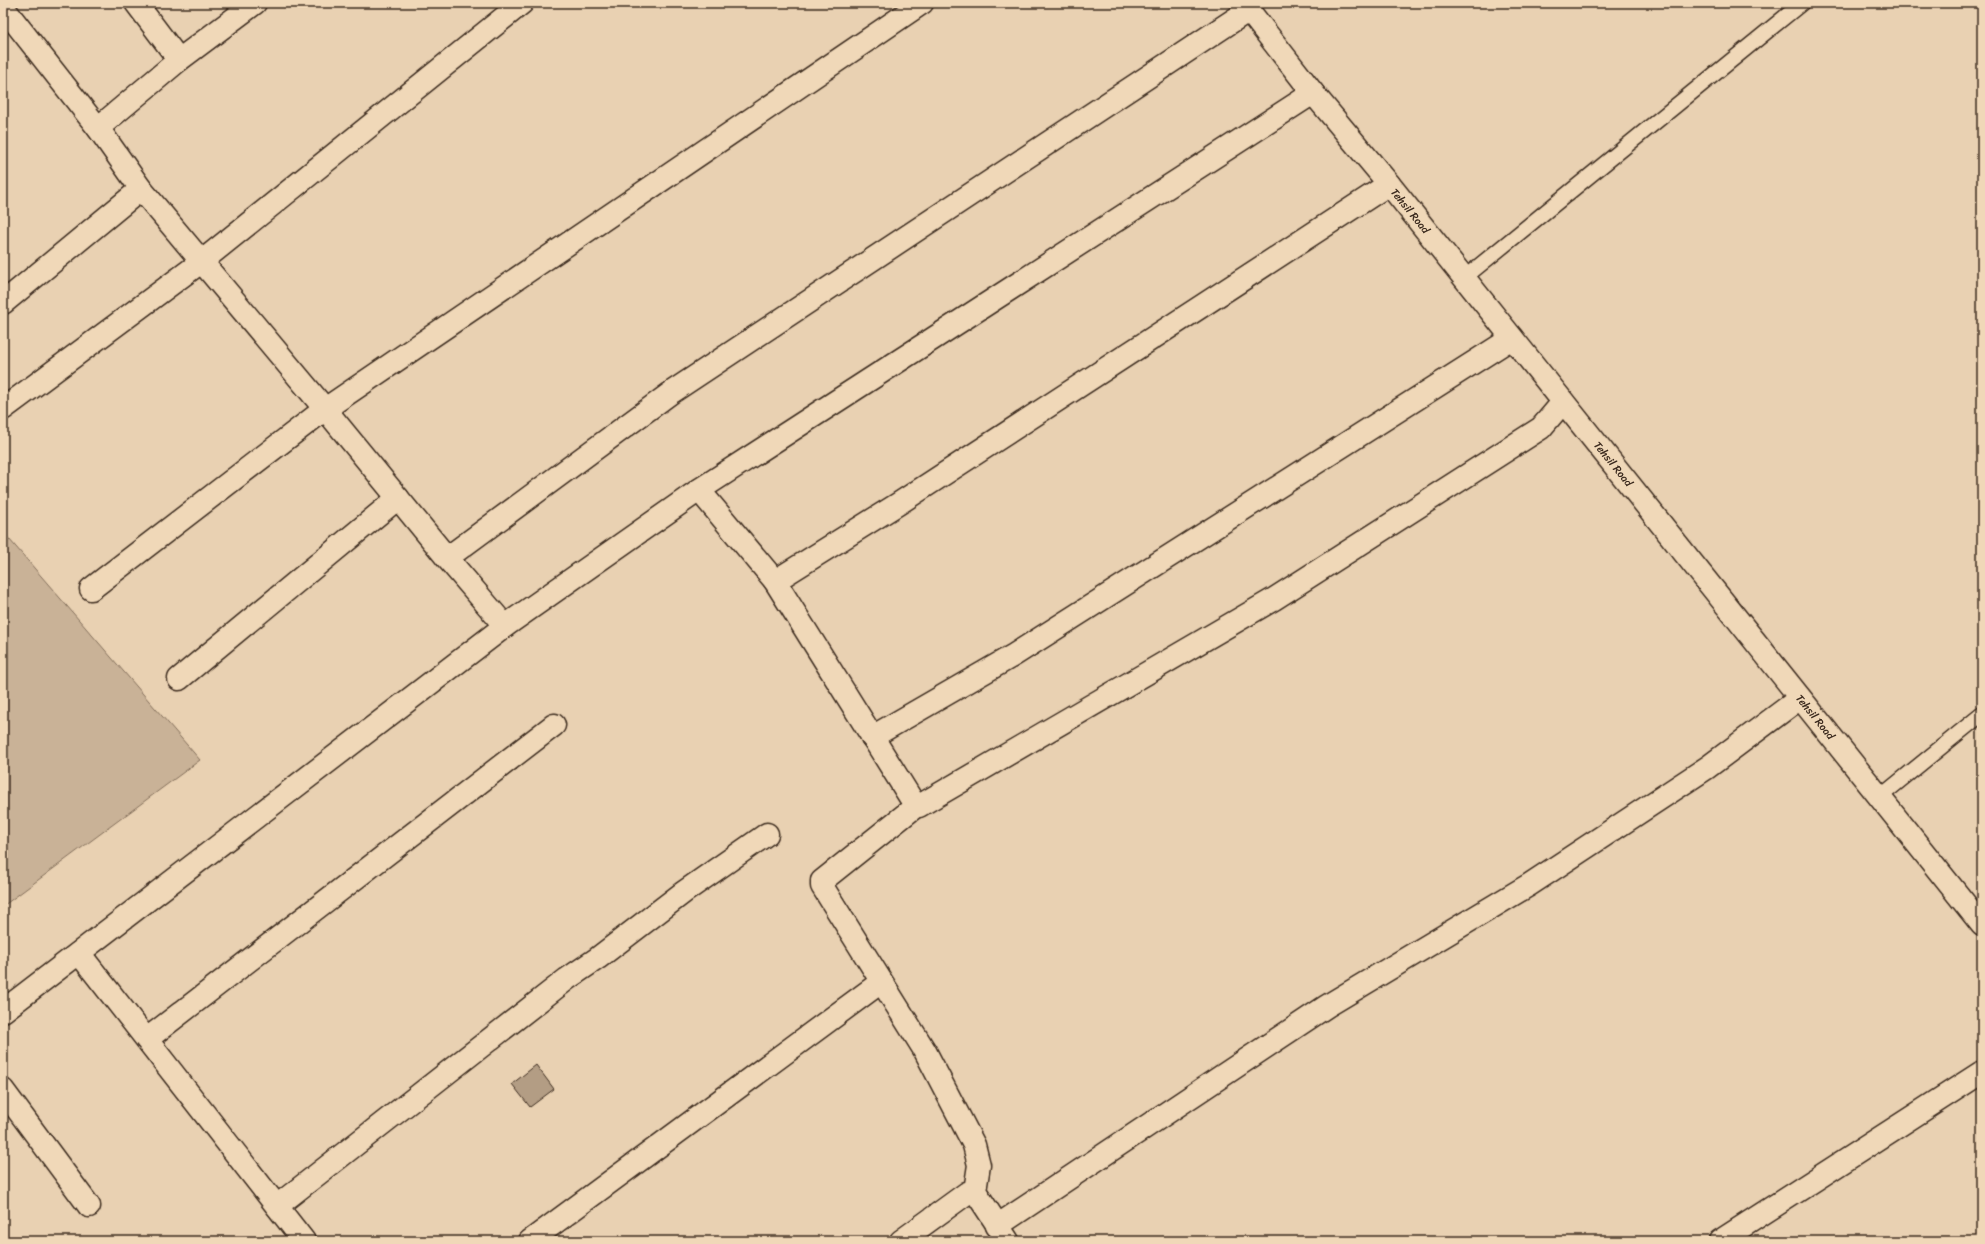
<svg xmlns="http://www.w3.org/2000/svg" width="1985" height="1244" font-family="Sriracha,sans-serif">
	<rect width="100%" height="100%" fill="#e9d1b2"/>
	<filter id="ink" filterUnits="userSpaceOnUse"><feTurbulence type="fractalNoise" baseFrequency=".025" numOctaves="2"/><feDisplacementMap in="SourceGraphic" scale="8" xChannelSelector="R" yChannelSelector="G"/><feConvolveMatrix kernelMatrix="1 2 1 2 8 2 1 2 1" color-interpolation-filters="sRGB"/></filter>
	<g filter="url(#ink)">
		<!-- green -->
		<path fill="#c9b297" stroke="#826e5a" d="M3,532L200,760L3,906Z"/>
		<!-- building -->
		<path fill="#b39d84" stroke="#3b2a1e" d="M536,1065L554,1089L530,1107L512,1084Z"/>
		<g fill="none" stroke-linecap="round" stroke-linejoin="round">
			<defs>
				<g id="service">
					<path d="M1464,278L1802,3"/>
					<path d="M1880,797L1982,714"/>
				</g>
				<g id="minor">
					<path d="M136,3L179,60"/>
					<path d="M1243,3L1313,93L1389,184L1982,925"/>
					<path d="M3,7L98,128L141,189L325,409L447,558L505,626"/>
					<path d="M98,128L179,60L255,3"/>
					<path d="M3,303L141,189"/>
					<path d="M3,409L201,262L522,3"/>
					<path d="M699,490L775,581L915,805L919,806L1274,599L1541,428L1563,402"/>
					<path d="M447,558L672,392L1249,10"/>
					<path d="M775,581L898,504L1389,184"/>
					<path d="M91,589L325,409L922,3"/>
					<path d="M179,679L398,498"/>
					<path d="M872,737L1014,655L1512,338"/>
					<path d="M916,806L822,881V886L925,1051L974,1145L979,1165L975,1191L1008,1241"/>
					<path d="M79,953L304,1241"/>
					<path d="M3,1011L505,626L699,490L1313,93"/>
					<path d="M147,1039L554,725"/>
					<path d="M3,1090L89,1206"/>
					<path d="M277,1206L567,979L598,958L684,892L767,834"/>
					<path d="M997,1226L1327,1006L1529,885L1708,767L1800,698"/>
					<path d="M530,1241L881,982"/>
					<path d="M901,1241L967,1193L975,1191"/>
					<path d="M1720,1241L1982,1072"/>
				</g>
			</defs>
			<!-- service casing -->
			<use href="#service" stroke="#3b2a1e" stroke-width="17"/>
			<!-- minor casing -->
			<use href="#minor" stroke="#3b2a1e" stroke-width="25"/>
			<!-- service -->
			<use href="#service" stroke="#f0d8b8" stroke-width="14"/>
			<!-- minor -->
			<use href="#minor" stroke="#f0d8b8" stroke-width="22"/>
		</g>
	</g>
	<g text-anchor="middle" dominant-baseline="central" stroke-width="3" stroke-linejoin="round" paint-order="stroke">
		<!-- street labels -->
		<g font-size="11" fill="#3b2a1e" stroke="#f0d8b8">
			<text transform="translate(1410 211) rotate(51)">Tehsil Road</text>
			<text transform="translate(1613 464) rotate(51)">Tehsil Road</text>
			<text transform="translate(1815 717) rotate(51)">Tehsil Road</text>
		</g>
	</g>
	<!-- margin -->
	<rect width="1985" height="1244" fill="none" stroke="#f0d8b8" stroke-width="16"/>
	<rect x="8" y="8" width="1969" height="1228" fill="none" stroke="#3b2a1e" stroke-width="1.5" filter="url(#ink)"/>
</svg>
